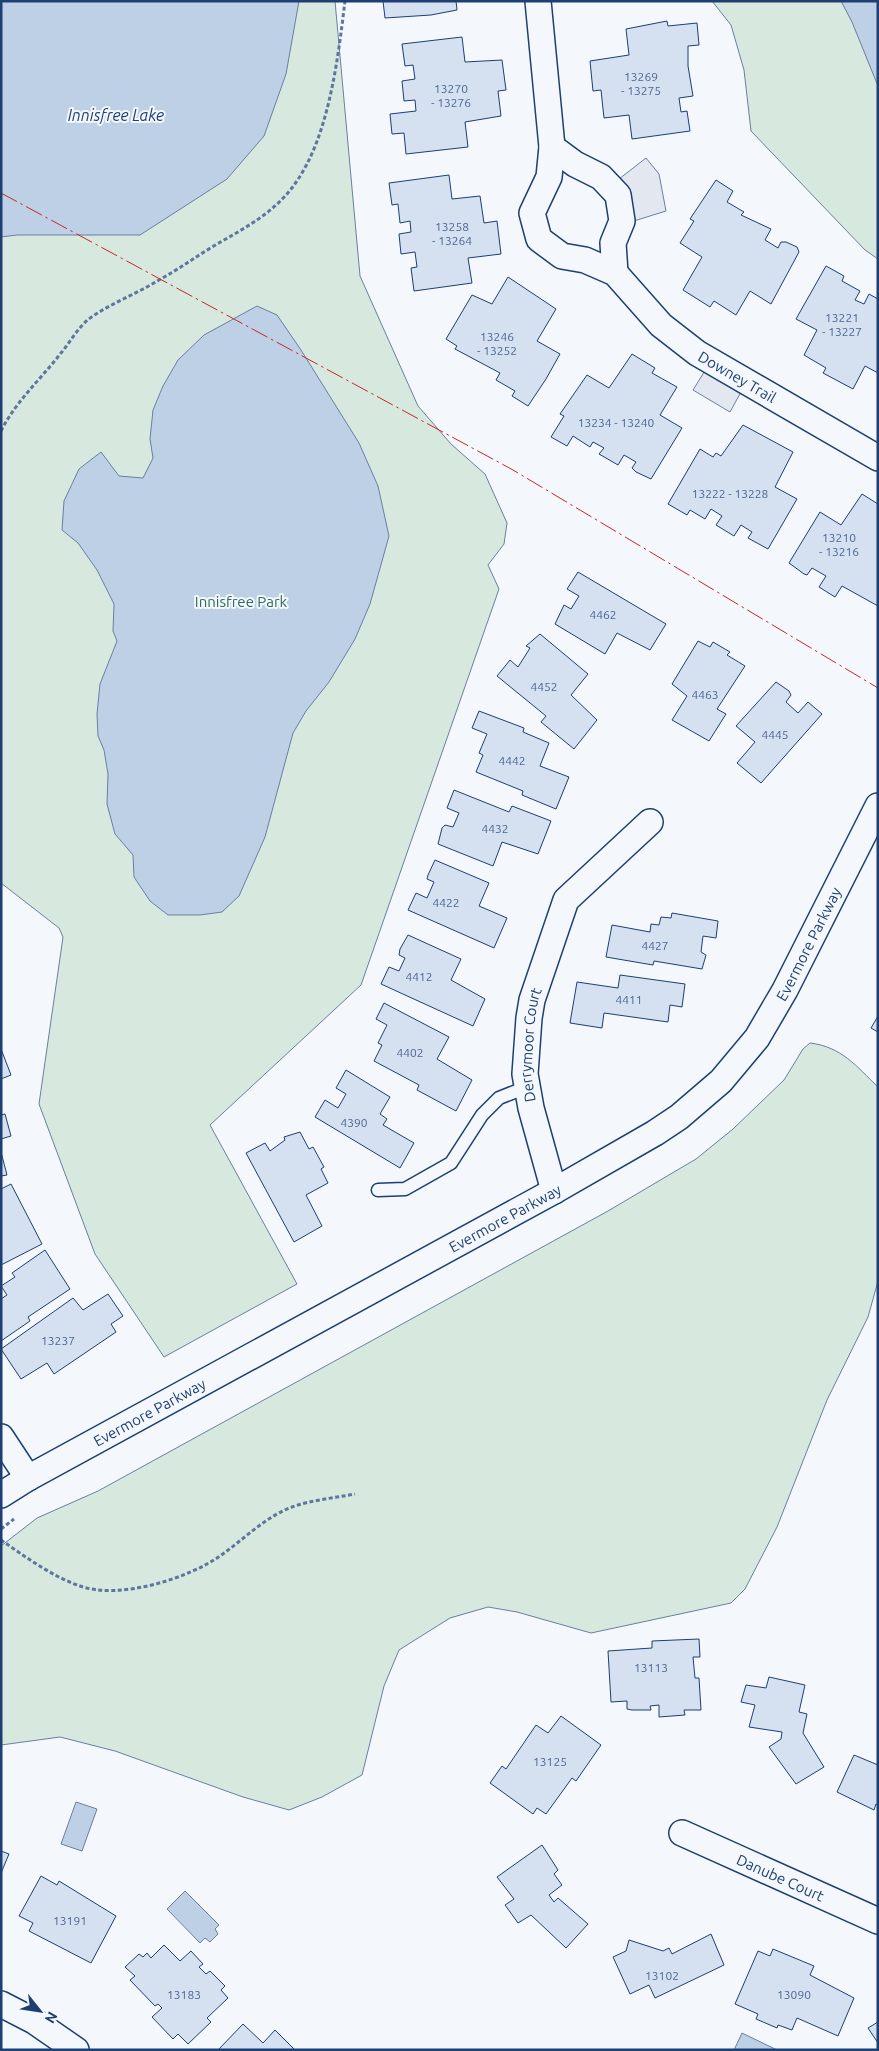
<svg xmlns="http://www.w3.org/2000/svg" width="879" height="2051" font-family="Ubuntu,sans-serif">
	<rect width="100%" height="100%" fill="#f4f7fb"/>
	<!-- green -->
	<g fill="#d7e8df" stroke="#687fa3">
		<path d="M1,1H335L360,276L418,406L451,444L485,474L507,523L504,544L488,565L499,589L361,985L210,1125L297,1284L164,1357L95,1254L39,1104L63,937L59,928L1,883Z"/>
		<path d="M712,1H878V259L865,250L751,131L744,70L731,25Z"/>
		<path d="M810,1043C842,1047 856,1066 878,1087V1281L868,1317L827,1400L777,1527L745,1589L731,1603L591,1633L517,1612L488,1607L450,1618L399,1650L384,1686L362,1775L322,1797L289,1810L243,1797L115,1751L60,1737L1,1745V1546L37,1518L98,1491L608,1211L696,1159L733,1129L784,1080L803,1049Z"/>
	</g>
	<!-- parking -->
	<g fill="#e3e8f0" stroke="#687fa3">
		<path d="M646,158L659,174L666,211L621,225L610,186Z"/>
		<path d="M711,361L747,381L730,412L693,390Z"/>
	</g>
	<!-- water -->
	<g fill="#bed0e5" stroke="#687fa3">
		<path d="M1,1H299L286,74L264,136L227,179L140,235H17L1,237Z"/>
		<path d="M841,1H878V86L852,22Z"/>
		<path d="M257,306L277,315L301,350L359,443L378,486L389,536L370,604L355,639L329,682L306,711L293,733L265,837L239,896L222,912L200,915H168L150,901L134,877L133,855L115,834L107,804L108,774L104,750L98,736L97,714L100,684L117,641L113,631L114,604L97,570L78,543L62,530L64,501L79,469L101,452L119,476L143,478L153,458L150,439L153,410L163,386L178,360L204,335Z"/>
		<path d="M76,1802L97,1809L82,1851L61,1844Z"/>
		<path d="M185,1891L219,1925L215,1929L218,1934L210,1942L205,1938L200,1943L167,1909Z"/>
		<path d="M742,2033L777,2050H734Z"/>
	</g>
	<!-- building -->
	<g fill="#d5e0f0" stroke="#1d3f73">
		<path d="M383,1H456L457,10L431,15L385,18Z"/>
		<path d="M667,21L668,26L697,23L699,45L688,46V66L693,96L679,98L681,112L687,111L690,131L632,139L629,115L604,118L601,90L593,91L590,61L629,55L626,29Z"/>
		<path d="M462,37L465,62L502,60L506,90L498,91L501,116L465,122L468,147L406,154L404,133L392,134L390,114L416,111L415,100L404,101L402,81L415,79L413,65L405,66L402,44Z"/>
		<path d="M449,175L452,199L480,196L484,223L497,221L501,254L468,258L472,283L414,291L411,268L417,267L415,252L401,254L399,234L411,232L410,221L400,223L398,204L392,205L389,183Z"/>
		<path d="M716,180L733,191L727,202L744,212L741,215L771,229L765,240L778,248L781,242H786L797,247L799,252L771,304L750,291L736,315L714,301L710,307L683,290L702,257L680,243L694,221L690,219Z"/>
		<path d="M826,266L844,276L842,281L860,291L855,300L864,304L869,294L878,299V373L865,366L853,389L823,373L826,368L804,355L817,330L796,319Z"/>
		<path d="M508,277L556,309L537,341L560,354L546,379L528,406L512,396L515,391L496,380L500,373L455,349L457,346L446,339L472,295L492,304Z"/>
		<path d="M632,354L655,368L652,373L677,387L660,415L682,428L651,479L636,472L632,468L636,462L624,455L618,465L599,454L604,448L593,442L590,447L573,436L567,446L551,437L564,416L560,414L587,375L609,388Z"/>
		<path d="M743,425L793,452L775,487L797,499L768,549L748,538L752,532L741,525L734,536L716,525L722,516L711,509L705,519L690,510L687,515L668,504L700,449L713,457L716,453L721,456Z"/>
		<path d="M862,494L878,504V606L842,586L835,597L819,587L826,576L812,568L807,575L804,574L789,563L820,512L841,525Z"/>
		<path d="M578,572L666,624L650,650L617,633L605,654L555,624L564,605L571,609L579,596L567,589Z"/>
		<path d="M540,634L588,674L571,695L597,720L574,749L541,722L546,716L497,676L510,660L518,667L530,648L526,646Z"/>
		<path d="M698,641L710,647L713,642L730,652L727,655L745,666L717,709L726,714L709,741L672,720L687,696L672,684Z"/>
		<path d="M776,682L789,691L791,695L786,702L798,713L808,702L822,714L761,783L737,763L755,742L736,726Z"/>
		<path d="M479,711L524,728L523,732L549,743L540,766L569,777L556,809L522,795L523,791L476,772L483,755L479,753L487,734L472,728Z"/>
		<path d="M454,790L509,812L512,806L551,821L538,854L502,842L493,866L438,844L442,828L445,825L453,827L459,813L447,808Z"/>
		<path d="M435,860L489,883L479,906L507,918L494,948L408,910L416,893L427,898L434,882L427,879L428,875Z"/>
		<path d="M672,913L718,921L716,938L703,936L701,952L706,955L702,969L654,961L653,965L606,957L612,925L650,932L651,924L659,925L661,917L671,918Z"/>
		<path d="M408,935L461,959L451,980L485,999L473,1026L381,984L389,967L399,971L405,958L399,955L400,949Z"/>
		<path d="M620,975L685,984L682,1007L670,1005L668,1022L604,1013L602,1028L570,1023L577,982L618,988Z"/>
		<path d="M384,1003L449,1037L437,1059L472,1080L456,1111L417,1090L419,1085L374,1061L382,1045L378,1043L387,1025L376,1019Z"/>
		<path d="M878,1016V1032L871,1028Z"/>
		<path d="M1,1049L11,1075L1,1079Z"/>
		<path d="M346,1070L390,1097L380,1114L387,1119L383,1125L414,1143L400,1168L315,1117L325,1100L338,1108L346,1094L336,1088Z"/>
		<path d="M5,1114L11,1136L1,1139V1115Z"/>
		<path d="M300,1132L309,1149L313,1147L324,1167L321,1169L328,1183L306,1195L322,1226L294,1242L246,1153L265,1143L270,1151L285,1140L284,1137Z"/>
		<path d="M1,1152L7,1175L1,1176Z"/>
		<path d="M11,1184L42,1244L1,1265V1189Z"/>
		<path d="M45,1250L70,1289L28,1317L30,1321L1,1341V1299L7,1295L1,1286L15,1277L12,1273Z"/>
		<path d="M108,1294L123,1316L111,1324L116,1332L54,1374L47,1363L21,1379L1,1349L73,1298L83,1310Z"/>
		<path d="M699,1639L700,1657H693L695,1678H699L701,1710H684L685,1715L659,1717V1705L650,1706L651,1710H632L627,1709V1701L611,1702L608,1651L652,1648V1641Z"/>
		<path d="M769,1677L805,1685L799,1712L807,1714L803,1733L824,1767L796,1784L769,1747L781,1739L782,1732L749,1727L755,1705L741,1702L746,1685L766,1688Z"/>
		<path d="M561,1716L601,1745L576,1781L572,1778L546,1814L537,1808L533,1814L490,1783L502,1766L506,1769L536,1725L548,1733Z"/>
		<path d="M854,1755L878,1765V1805L876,1804L874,1810L837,1792Z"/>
		<path d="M542,1845L558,1870L554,1874L562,1885L549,1895L554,1902L558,1898L588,1924L566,1948L531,1915L518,1923L505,1905L514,1899L497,1877Z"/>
		<path d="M1,1851L9,1854L1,1873Z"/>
		<path d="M41,1876L57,1885L59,1881L116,1916L91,1963L29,1931L33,1923L19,1916Z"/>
		<path d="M711,1934L724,1965L655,1998L649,1985L630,1994L613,1957L626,1951L629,1940L663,1951L669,1948L672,1954Z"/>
		<path d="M164,1945L180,1961L191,1951L203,1964L199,1967L206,1974L210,1971L225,1986L221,1990L228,1998L207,2018L211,2022L188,2044L178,2034L173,2039L152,2017L162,2008L158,2004L155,2006L130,1980L135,1976L125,1967L139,1954L143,1957L147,1953L151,1958Z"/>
		<path d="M773,1949L814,1966L810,1975L854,1998L838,2036L797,2018L792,2030L778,2025L777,2028L756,2019L758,2014L735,2004L758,1951L770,1956Z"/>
		<path d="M878,2022V2043L868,2028Z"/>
		<path d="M243,2024L263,2043L275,2030L295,2050H218Z"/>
	</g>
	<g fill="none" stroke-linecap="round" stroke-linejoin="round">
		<defs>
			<path id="service" d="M378,1190L405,1189L451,1163L482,1115L499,1098L527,1087"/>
			<g id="minor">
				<path id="s1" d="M538,1L552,147L549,177L532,213L539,239L562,256L585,260L615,273L661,325L697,353L878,458"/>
				<path d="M552,147L575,164L601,177L618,195L622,221L613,243L615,273"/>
				<path id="s2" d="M554,1191L531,1108L525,1074L529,1018L532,1000L566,900L650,822"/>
				<path d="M1,1437L28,1478"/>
				<path id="s3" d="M1,1495L28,1478L554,1191L655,1133L679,1117L721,1081L757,1038L785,990L878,806"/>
				<path id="s4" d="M682,1833L878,1921"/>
				<path d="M1,2004L34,2021L76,2050"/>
			</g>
		</defs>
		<!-- service casing -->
		<use href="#service" stroke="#1d3f73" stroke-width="15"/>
		<!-- minor casing -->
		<use href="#minor" stroke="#1d3f73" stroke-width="28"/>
		<!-- path -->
		<g stroke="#5e769c" stroke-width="3" stroke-dasharray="4 2.5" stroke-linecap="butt">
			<path d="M1,431C16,401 41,379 61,353C71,341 79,325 93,316C114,302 138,293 159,280C179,269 197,256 217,244C245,228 275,212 294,185C329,138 338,58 345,1"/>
			<path d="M1,1529L14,1519"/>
			<path d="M1,1540C24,1556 53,1577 80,1586C119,1600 187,1579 220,1556C243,1540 265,1517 292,1507C311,1500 334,1498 355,1494"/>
		</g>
		<!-- service -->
		<use href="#service" stroke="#f4f7fb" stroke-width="12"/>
		<!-- minor -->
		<use href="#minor" stroke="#f4f7fb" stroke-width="25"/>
		<!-- power -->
		<path stroke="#c62828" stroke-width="1" stroke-dasharray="18 4 2.5 4" stroke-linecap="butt" d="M1,193L513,470L878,688"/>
	</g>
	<g text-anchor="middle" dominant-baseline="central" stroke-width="4" stroke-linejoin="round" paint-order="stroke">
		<!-- number labels -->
		<g font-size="12" fill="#4b6792">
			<text x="641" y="76">13269<tspan x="641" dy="14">- 13275</tspan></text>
			<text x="451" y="88">13270<tspan x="451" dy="14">- 13276</tspan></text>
			<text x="452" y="226">13258<tspan x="452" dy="14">- 13264</tspan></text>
			<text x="842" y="317">13221<tspan x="842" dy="14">- 13227</tspan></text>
			<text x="497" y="336">13246<tspan x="497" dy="14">- 13252</tspan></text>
			<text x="616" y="422">13234 - 13240</text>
			<text x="730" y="493">13222 - 13228</text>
			<text x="839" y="537">13210<tspan x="839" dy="14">- 13216</tspan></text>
			<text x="603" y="614">4462</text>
			<text x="544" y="686">4452</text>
			<text x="705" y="694">4463</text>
			<text x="775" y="734">4445</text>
			<text x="512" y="760">4442</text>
			<text x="495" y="828">4432</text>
			<text x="446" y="902">4422</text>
			<text x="655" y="945">4427</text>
			<text x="419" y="976">4412</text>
			<text x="629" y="999">4411</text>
			<text x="410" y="1052">4402</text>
			<text x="354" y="1122">4390</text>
			<text x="58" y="1340">13237</text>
			<text x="651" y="1667">13113</text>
			<text x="550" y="1761">13125</text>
			<text x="70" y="1920">13191</text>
			<text x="662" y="1975">13102</text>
			<text x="184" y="1994">13183</text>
			<text x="794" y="1994">13090</text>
		</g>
		<!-- street labels -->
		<g font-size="15" fill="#1d3f73" stroke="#f4f7fb">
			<text stroke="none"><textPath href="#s1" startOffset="490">Downey Trail</textPath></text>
			<text stroke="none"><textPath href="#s3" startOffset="995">Evermore Parkway</textPath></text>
			<text stroke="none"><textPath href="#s2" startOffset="150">Derrymoor Court</textPath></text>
			<text stroke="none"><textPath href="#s3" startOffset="575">Evermore Parkway</textPath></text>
			<text stroke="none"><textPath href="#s3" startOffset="170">Evermore Parkway</textPath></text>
			<text stroke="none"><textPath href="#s4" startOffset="108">Danube Court</textPath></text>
		</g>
		<!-- park labels -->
		<g font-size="15" fill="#2c6c60" stroke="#f4f7fb">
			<text x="241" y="601">Innisfree Park</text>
		</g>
		<!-- water labels -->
		<g font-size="16" font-style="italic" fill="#1d3f73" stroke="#f4f7fb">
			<text x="116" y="115">Innisfree Lake</text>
		</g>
	</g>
	<!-- border -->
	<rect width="879" height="2051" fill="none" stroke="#1d3f73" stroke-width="5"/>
	<!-- north arrow -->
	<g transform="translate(40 2011) rotate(120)" stroke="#f4f7fb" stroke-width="4" paint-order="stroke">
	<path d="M0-4L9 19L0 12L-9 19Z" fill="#1d3f73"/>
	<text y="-8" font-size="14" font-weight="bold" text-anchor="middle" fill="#1d3f73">N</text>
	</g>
</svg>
